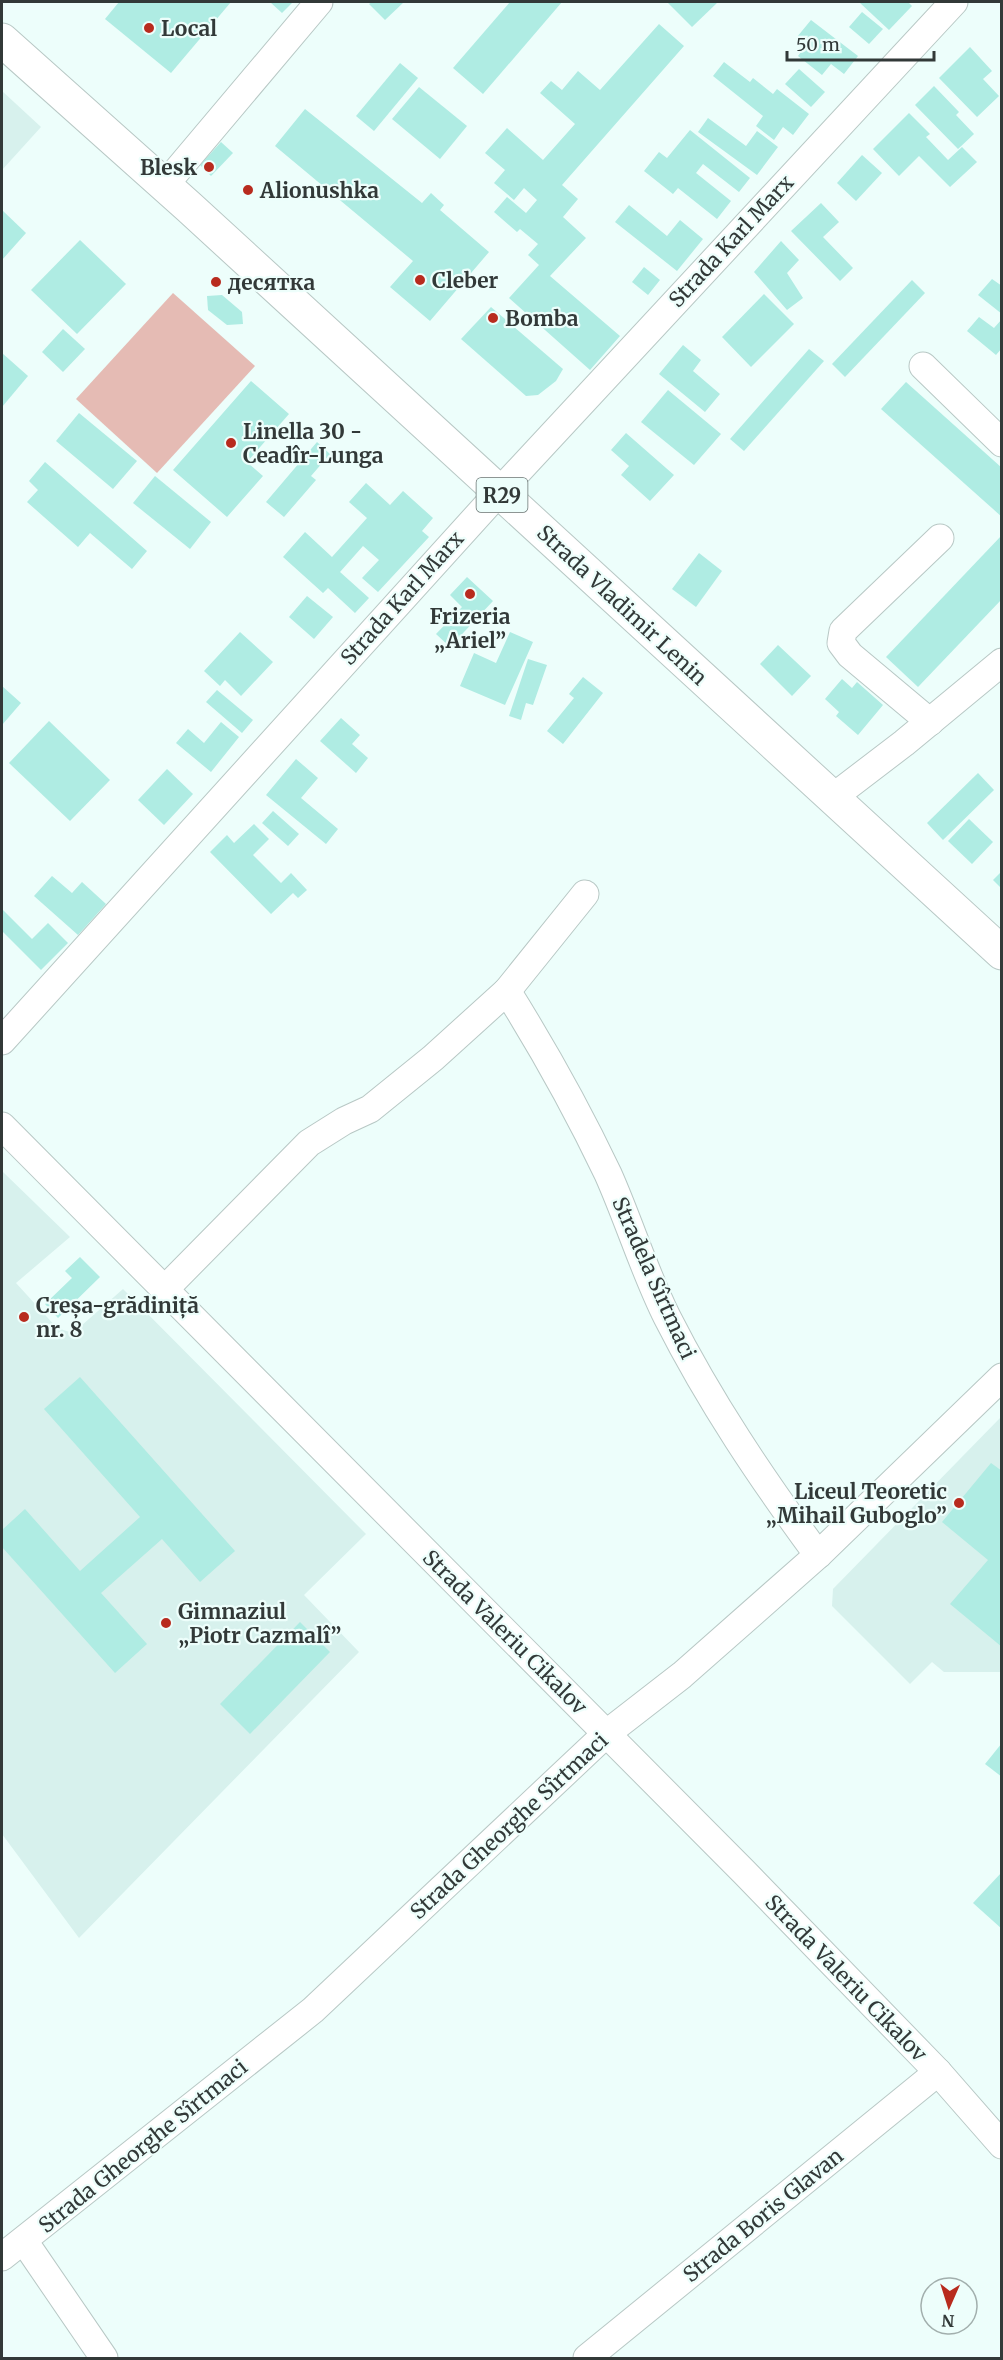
<svg xmlns="http://www.w3.org/2000/svg" width="1003" height="2360" font-family="Merriweather,serif">
	<rect width="100%" height="100%" fill="#edfefb"/>
	<!-- built -->
	<g fill="#d7f1ed">
		<path d="M2,91L41,127L2,170Z"/>
		<path d="M2,1171L70,1237L16,1283L57,1328L73,1333L123,1289L366,1534L304,1595L359,1652L79,1938L2,1834Z"/>
		<path d="M1001,1417V1672H944L932,1662L910,1684L832,1606L833,1589Z"/>
	</g>
	<!-- green -->
	<path fill="#e5bbb4" d="M173,293L255,366L157,473L76,399Z"/>
	<!-- building -->
	<g fill="#afece3">
		<path d="M119,2H231L171,73L105,19Z"/>
		<path d="M270,2H293L282,13Z"/>
		<path d="M372,2H404L385,20L369,4Z"/>
		<path d="M510,2H562L483,94L453,68Z"/>
		<path d="M667,2H718L692,27Z"/>
		<path d="M859,2H908L912,6L889,30Z"/>
		<path d="M862,12L883,29L869,44L849,27Z"/>
		<path d="M811,20L858,56L844,74L831,64L822,75L798,56L807,44L797,37Z"/>
		<path d="M659,24L684,46L562,185L578,199L563,217L586,238L550,276L620,336L590,370L509,298L539,265L528,255L538,244L520,229L517,232L494,212L507,197L526,213L537,200L524,188L514,200L494,183L505,170L485,153L507,128L543,160L575,124L540,93L551,81L562,90L578,71L600,90Z"/>
		<path d="M970,47L992,71L983,79L999,96L977,117L939,78Z"/>
		<path d="M724,62L750,82L753,78L773,94L777,89L809,114L793,135L783,127L774,140L756,126L763,116L713,76Z"/>
		<path d="M400,63L418,78L374,131L356,116Z"/>
		<path d="M799,69L825,92L811,107L785,84Z"/>
		<path d="M934,86L959,112L956,115L974,134L958,149L915,105Z"/>
		<path d="M419,87L467,126L440,159L392,119Z"/>
		<path d="M305,109L422,203L431,193L444,205L440,210L489,252L430,321L390,287L413,261L275,146Z"/>
		<path d="M909,113L930,134L926,137L948,160L962,147L977,162L950,187L919,156L899,176L873,149Z"/>
		<path d="M708,118L746,146L757,131L778,147L757,175L698,132Z"/>
		<path d="M690,130L750,178L739,192L703,164L696,173L731,201L717,219L678,188L673,194L644,171L659,152L667,158Z"/>
		<path d="M221,142L233,153L211,176L200,165Z"/>
		<path d="M862,155L882,173L856,201L837,183Z"/>
		<path d="M821,203L839,222L823,237L853,268L840,281L791,231Z"/>
		<path d="M629,205L667,236L680,220L703,239L677,271L615,222Z"/>
		<path d="M2,210L26,233L2,260Z"/>
		<path d="M80,240L126,284L77,334L31,290Z"/>
		<path d="M781,241L799,260L787,273L803,298L787,310L754,272Z"/>
		<path d="M644,267L660,280L648,295L632,282Z"/>
		<path d="M992,279L1002,286V314L978,295Z"/>
		<path d="M912,280L925,293L845,377L832,364Z"/>
		<path d="M764,294L794,324L751,367L722,337Z"/>
		<path d="M222,295L242,312L243,324L227,325L208,310L207,296Z"/>
		<path d="M491,307L563,369L556,381L538,395L526,396L461,339Z"/>
		<path d="M979,317L994,328L1002,319V348L996,355L967,331Z"/>
		<path d="M63,329L85,349L63,372L42,352Z"/>
		<path d="M683,345L701,360L693,371L720,394L705,412L659,374Z"/>
		<path d="M809,349L824,361L744,451L730,439Z"/>
		<path d="M2,353L28,376L2,407Z"/>
		<path d="M251,381L289,414L247,462L263,476L227,517L173,470Z"/>
		<path d="M906,382L1002,468V517L881,409Z"/>
		<path d="M668,390L721,434L694,465L641,422Z"/>
		<path d="M79,413L137,461L113,489L56,441Z"/>
		<path d="M626,433L674,475L650,501L621,475L629,466L611,450Z"/>
		<path d="M317,442L330,454L311,476L316,480L284,517L266,502Z"/>
		<path d="M45,462L147,551L132,569L90,533L78,547L27,502L38,490L29,481Z"/>
		<path d="M155,476L211,522L190,549L133,503Z"/>
		<path d="M366,483L390,505L403,491L433,518L422,531L429,537L378,592L362,578L379,560L363,546L340,572L369,598L355,613L328,588L323,593L283,557L305,532L332,557L367,518L349,502Z"/>
		<path d="M1002,535V599L918,687L886,657Z"/>
		<path d="M699,553L722,571L696,607L672,589Z"/>
		<path d="M467,577L493,601L450,647L436,634L462,607L450,595Z"/>
		<path d="M307,596L333,617L314,639L289,617Z"/>
		<path d="M240,632L273,662L241,696L225,680L220,686L204,671Z"/>
		<path d="M510,632L533,642L505,705L460,686L474,653L496,663Z"/>
		<path d="M778,645L811,676L792,696L760,664Z"/>
		<path d="M528,659L547,665L533,705L526,703L521,720L509,716Z"/>
		<path d="M583,677L603,693L563,744L547,731L574,698L569,694Z"/>
		<path d="M842,679L852,688L857,682L883,705L858,735L836,716L839,712L825,699Z"/>
		<path d="M2,686L21,703L2,725Z"/>
		<path d="M217,690L253,720L242,733L206,702Z"/>
		<path d="M341,718L360,735L352,744L368,758L356,773L320,741Z"/>
		<path d="M49,721L110,780L70,821L9,763Z"/>
		<path d="M221,722L239,737L211,772L176,743L188,729L204,743Z"/>
		<path d="M296,759L318,778L301,798L338,829L326,844L266,795Z"/>
		<path d="M167,769L193,794L164,825L138,800Z"/>
		<path d="M978,773L994,790L943,840L927,823Z"/>
		<path d="M273,811L299,834L288,846L262,823Z"/>
		<path d="M969,819L993,842L972,864L948,841Z"/>
		<path d="M254,824L269,839L253,855L281,883L291,873L307,890L298,898L293,893L271,914L210,852L227,835L234,843Z"/>
		<path d="M1002,871V889L993,880Z"/>
		<path d="M52,876L72,893L82,882L106,904L78,935L34,896Z"/>
		<path d="M2,909L32,939L48,923L68,943L41,970L2,931Z"/>
		<path d="M80,1257L100,1277L58,1318L45,1304L72,1278L65,1271Z"/>
		<path d="M80,1377L235,1551L200,1582L162,1539L101,1593L147,1644L115,1673L2,1547V1530L25,1509L80,1571L140,1517L44,1409Z"/>
		<path d="M991,1463L1002,1471V1647L950,1604L988,1560L942,1522Z"/>
		<path d="M300,1622L330,1652L250,1734L220,1704Z"/>
		<path d="M1002,1743V1777L985,1764Z"/>
		<path d="M1002,1872V1929L973,1903Z"/>
	</g>
	<g fill="none" stroke-linecap="round" stroke-linejoin="round">
		<defs>
			<g id="minor">
				<path d="M164,186L319,2"/>
				<path d="M923,366L1002,443"/>
				<path d="M930,722L850,655L841,643L843,631L940,538"/>
				<path d="M832,798L904,743L1002,662"/>
				<path d="M507,991C544,1050 578,1111 608,1174C629,1221 644,1271 667,1317C710,1402 762,1479 818,1555"/>
				<path d="M2,1041L499,492L954,2"/>
				<path d="M2,1126L744,1872L938,2072L1002,2145"/>
				<path d="M164,1290L309,1143L344,1121L370,1109L433,1058L507,991L585,894"/>
				<path d="M24,2241L104,2358"/>
				<path d="M2,2257L313,2010L606,1734L682,1675L818,1555L1002,1377"/>
				<path d="M587,2358L938,2072"/>
			</g>
			<path id="major" d="M2,40L189,207L1002,953"/>
		</defs>
		<!-- minor casing -->
		<use href="#minor" stroke="#b8c8c5" stroke-width="29"/>
		<!-- major casing -->
		<use href="#major" stroke="#b8c8c5" stroke-width="35"/>
		<!-- minor -->
		<use href="#minor" stroke="#fff" stroke-width="27"/>
		<!-- major -->
		<use href="#major" stroke="#fff" stroke-width="33"/>
	</g>
	<!-- markers -->
	<g fill="#b82b1e" stroke="#edfefb" stroke-width="2">
		<circle cx="149" cy="28" r="6"/>
		<circle cx="209" cy="167" r="6"/>
		<circle cx="248" cy="190" r="6"/>
		<circle cx="420" cy="280" r="6"/>
		<circle cx="216" cy="282" r="6"/>
		<circle cx="493" cy="318" r="6"/>
		<circle cx="231" cy="443" r="6"/>
		<circle cx="470" cy="594" r="6"/>
		<circle cx="24" cy="1317" r="6"/>
		<circle cx="959" cy="1503" r="6"/>
		<circle cx="166" cy="1623" r="6"/>
	</g>
	<g text-anchor="middle" dominant-baseline="central" stroke-width="4.5" stroke-linejoin="round" paint-order="stroke">
		<!-- shield labels -->
		<rect fill="#edfefb" stroke="#6a7472" stroke-width="1.5" x="476.5" y="478" width="51" height="34" rx="4.5"/>
		<g font-size="20" font-weight="bold" fill="#323938">
			<text x="502" y="495">R29</text>
		</g>
		<!-- poi labels -->
		<g font-size="21" font-weight="bold" fill="#323938" stroke="#edfefb" text-anchor="start">
			<text x="161" y="28">Local</text>
			<text x="197" y="167" text-anchor="end">Blesk</text>
			<text x="260" y="190">Alionushka</text>
			<text x="432" y="280">Cleber</text>
			<text x="228" y="282">десятка</text>
			<text x="505" y="318">Bomba</text>
			<text x="243" y="431">Linella 30 -<tspan x="243" dy="24">Ceadîr-Lunga</tspan></text>
			<text x="470" y="616" text-anchor="middle">Frizeria<tspan x="470" dy="24">„Ariel”</tspan></text>
			<text x="36" y="1305">Creșa-grădiniță<tspan x="36" dy="24">nr. 8</tspan></text>
			<text x="947" y="1491" text-anchor="end">Liceul Teoretic<tspan x="947" dy="24">„Mihail Guboglo”</tspan></text>
			<text x="178" y="1611">Gimnaziul<tspan x="178" dy="24">„Piotr Cazmalî”</tspan></text>
		</g>
		<!-- street labels -->
		<g font-size="21" fill="#323938" stroke="#edfefb">
			<text transform="translate(731 241) rotate(-47)">Strada Karl Marx</text>
			<text transform="translate(402 598) rotate(-48)">Strada Karl Marx</text>
			<text transform="translate(622 605) rotate(43)">Strada Vladimir Lenin</text>
			<text transform="translate(654 1278) rotate(66)">Stradela Sîrtmaci</text>
			<text transform="translate(505 1632) rotate(45)">Strada Valeriu Cikalov</text>
			<text transform="translate(509 1826) rotate(-43)">Strada Gheorghe Sîrtmaci</text>
			<text transform="translate(846 1978) rotate(46)">Strada Valeriu Cikalov</text>
			<text transform="translate(143 2146) rotate(-39)">Strada Gheorghe Sîrtmaci</text>
			<text transform="translate(763 2215) rotate(-39)">Strada Boris Glavan</text>
		</g>
	</g>
	<!-- border -->
	<rect width="1003" height="2360" fill="none" stroke="#323938" stroke-width="6"/>
	<!-- north arrow -->
	<g transform="translate(949 2306) rotate(183)"><circle r="28" fill="#edfefb" stroke="#a2afad" stroke-width="1.5"/>
	<path d="M0-4.5L10 22L0 15L-10 22Z" fill="#b82b1e"/>
	<text y="-9" font-size="16" font-weight="bold" text-anchor="middle" fill="#323938">N</text>
	</g>
	<!-- scale -->
	<path d="M787 51v9h147v-9" fill="none" stroke="#323938" stroke-width="3"/>
	<text x="796" y="51" font-size="18" fill="#323938" stroke="#edfefb" stroke-width="4.5" paint-order="stroke">50 m</text>
</svg>
